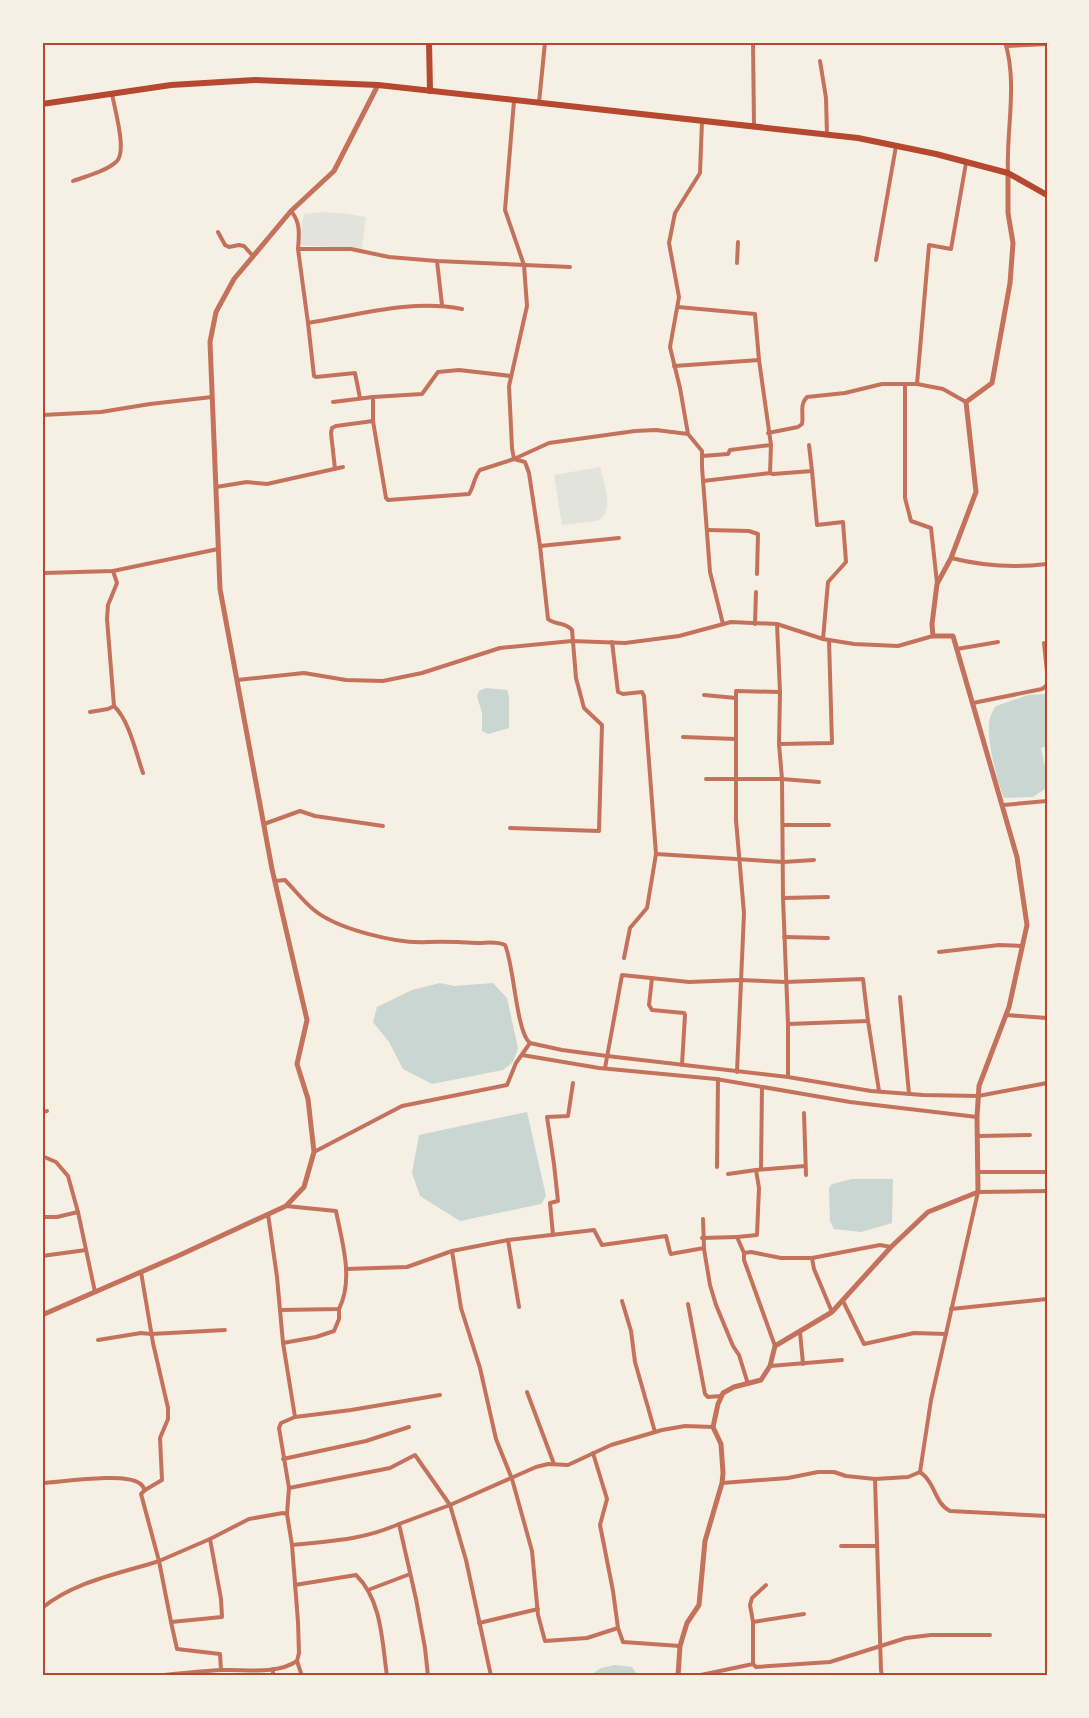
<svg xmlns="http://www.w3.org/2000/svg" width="1089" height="1718" font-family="'Public Sans',sans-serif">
	<rect width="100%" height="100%" fill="#f6efe4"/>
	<!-- green -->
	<g fill="#e2e4dc">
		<path d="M325,212L348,214L366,217L362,249L299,245L304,214Z"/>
		<path d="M600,467C604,483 616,512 597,521L562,525L554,475Z"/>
	</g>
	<!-- water -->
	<g fill="#c9d6d2">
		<path d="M486,688L507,690L509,696V728L488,734L482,731V713L477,696L479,691Z"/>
		<path d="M1047,694V746L1041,748L1047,777L1045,789L1033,797L1004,798C997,782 985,735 990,718C991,714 994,709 996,706L1028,695Z"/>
		<path d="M440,983L454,986L493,983L507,998L518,1048L513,1062L503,1070L432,1084L403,1069L389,1042L373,1022L377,1007L412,990Z"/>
		<path d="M527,1112L546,1196L541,1204L460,1221L420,1196L412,1173L419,1135Z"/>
		<path d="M852,1179H893L892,1223L861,1232L834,1229L830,1221L829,1188L832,1184Z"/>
		<path d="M615,1665L632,1667L638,1676H589L601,1668Z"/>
	</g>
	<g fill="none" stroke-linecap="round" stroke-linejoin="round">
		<!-- minor -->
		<g stroke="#c5725c" stroke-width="4">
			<path d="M753,42L754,126"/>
			<path d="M1005,42C1018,84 1006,130 1008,173"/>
			<path d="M1007,46L1047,44"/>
			<path d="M820,61L826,98L827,134"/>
			<path d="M539,103L545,42"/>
			<path d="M702,121L700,173L675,213L669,243L679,297L670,347L680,388L688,434L702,451V467L710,572L723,624"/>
			<path d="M73,181C86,176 105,172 116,162C128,152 114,108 112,93"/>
			<path d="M291,211C301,223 299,235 298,249"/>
			<path d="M218,232L225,245L229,247L239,245L244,246L253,256"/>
			<path d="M876,260L896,146"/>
			<path d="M437,261L442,305"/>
			<path d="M737,263L738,242"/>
			<path d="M678,307L755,314L759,360L771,445L770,473"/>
			<path d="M462,309C411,299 359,315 308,323L298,249H351L389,257L437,261L570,267"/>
			<path d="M308,323L314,376L316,377L355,373L360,398"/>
			<path d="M674,366L759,360"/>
			<path d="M905,384V498L911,521L931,528L937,583"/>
			<path d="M917,384L929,245L951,249L966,163"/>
			<path d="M373,397V421L386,498L388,500L469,494C474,486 474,477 480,470L514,459L549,443L635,431L656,430L688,434"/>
			<path d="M333,402L373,397L422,394L438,372L459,370L511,376"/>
			<path d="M42,415L101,412L150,404L212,397"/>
			<path d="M768,433L798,427L802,424C804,414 799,405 807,397L845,393L882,384H917L943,389L966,402"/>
			<path d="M809,445L812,471"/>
			<path d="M702,456L728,454L730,450L771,445"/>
			<path d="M335,469L331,433L332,428L336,426L373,421"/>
			<path d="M703,481L770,473L773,474L812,471L817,525L843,522L846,562L828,582L823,639"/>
			<path d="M216,487L247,482L267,484L343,467"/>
			<path d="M708,530L749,531L758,534L757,574"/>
			<path d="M540,546L619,538"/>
			<path d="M951,558C983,566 1014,568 1047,564"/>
			<path d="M113,571L117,583L108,605L107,619L114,706"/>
			<path d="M44,573L113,571L218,549"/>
			<path d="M755,624L756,592"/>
			<path d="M612,642L618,692L623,694L642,692L644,696L656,854L647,908L630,928L624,958"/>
			<path d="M1044,643L1047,672"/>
			<path d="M957,649L998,642"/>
			<path d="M237,680L304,673L346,680L383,681L422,673L500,648L572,641L625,643L679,636L731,622L777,624L823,639L854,644L898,646L933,636"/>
			<path d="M704,695L736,698"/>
			<path d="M973,703L1042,689L1047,685"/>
			<path d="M90,712L108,709L114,706C129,720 136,753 143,773"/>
			<path d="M683,737L736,739"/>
			<path d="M779,744L832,743L829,640"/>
			<path d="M706,779H782L819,782"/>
			<path d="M1003,805L1047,801"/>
			<path d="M264,824L300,811L315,816L383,826"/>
			<path d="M783,825H829"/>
			<path d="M510,828L599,831L602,725L584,708L576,678L572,630C566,622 555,625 548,619L540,546L529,473L525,462L514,459L512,448L509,386L527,306L524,265L505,210L514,101"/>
			<path d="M656,854L783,862L814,860"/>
			<path d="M275,881L285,880C294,889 303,901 314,910C337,929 397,944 427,942C445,941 461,942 478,943C488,943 496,941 505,945C514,964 516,1032 530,1043L562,1050L607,1056L788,1077"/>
			<path d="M783,898L828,897"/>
			<path d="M784,937L828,938"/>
			<path d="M939,952L999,945L1022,946"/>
			<path d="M652,978L649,1005L652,1010L684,1013L685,1015L682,1065"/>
			<path d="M900,997L909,1094"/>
			<path d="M1006,1015L1047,1018"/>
			<path d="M868,1021L879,1091"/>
			<path d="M788,1024V1077L871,1091L923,1095L978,1096L1047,1083"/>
			<path d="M522,1055L599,1068L716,1079L850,1102L977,1117"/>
			<path d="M605,1068L622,975L689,982L740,980L786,982L863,979L868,1021L788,1024L783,898L782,779L779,744L780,692L777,624"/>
			<path d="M737,1072L744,913L736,820V691L780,692"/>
			<path d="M42,1112L47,1111"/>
			<path d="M804,1113L806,1175"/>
			<path d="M978,1136L1030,1135"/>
			<path d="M314,1152L402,1106L507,1085L516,1063L530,1043"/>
			<path d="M42,1156L56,1162L68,1176L78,1212L95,1292"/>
			<path d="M717,1167L718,1079"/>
			<path d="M761,1169L762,1087"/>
			<path d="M978,1172H1047"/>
			<path d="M728,1174L756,1170L805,1166"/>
			<path d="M268,1214L277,1277L283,1343L295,1417"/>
			<path d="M42,1217H57L78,1212"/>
			<path d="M553,1235L550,1203L558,1201L554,1164L547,1117L568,1116L573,1083"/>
			<path d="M702,1238L737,1237"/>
			<path d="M508,1240L519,1307"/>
			<path d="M704,1249L710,1285L716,1305L733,1346L739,1355L748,1384"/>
			<path d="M452,1251L461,1308L480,1368L496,1439L512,1479L532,1551L538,1615L545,1641L587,1638L618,1628"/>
			<path d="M744,1253L737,1237L757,1235L759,1188L756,1170"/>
			<path d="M42,1256L86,1250"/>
			<path d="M812,1258L814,1269L832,1312"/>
			<path d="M346,1269L407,1267L452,1251L508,1240L594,1230L602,1245L666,1236L670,1252L671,1254L676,1253L704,1248L703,1219"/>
			<path d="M622,1301L631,1331L635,1362L655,1432"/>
			<path d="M843,1301L864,1344L914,1333L946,1334"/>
			<path d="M688,1304L705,1394L708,1397L721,1396"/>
			<path d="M951,1309L1047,1299"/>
			<path d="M280,1310L339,1309C354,1279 342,1242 336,1211L286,1206"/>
			<path d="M800,1332L803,1364"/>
			<path d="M98,1340L141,1333L151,1334L225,1330"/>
			<path d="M283,1343L316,1337L334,1331L339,1319V1309"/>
			<path d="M775,1346L744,1260V1253L751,1252L781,1258H812L880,1245L891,1247"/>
			<path d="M770,1366L842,1360"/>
			<path d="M527,1392L554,1464"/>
			<path d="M593,1453L607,1499L600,1525L613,1591L618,1628L623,1642L680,1646"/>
			<path d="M283,1459L366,1441L409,1427"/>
			<path d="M920,1472C936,1483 934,1503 950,1511L1047,1516"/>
			<path d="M42,1483C61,1482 125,1472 139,1483C142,1484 143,1487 145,1490"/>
			<path d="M722,1483L788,1478L818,1472H834L846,1476L875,1479"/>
			<path d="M289,1488L390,1468L415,1455L450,1505L466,1560L491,1676"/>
			<path d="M287,1514L289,1488L279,1428L281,1423L295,1417L351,1410L440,1395"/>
			<path d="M399,1524L450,1505L536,1467L548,1464L568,1465L611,1445L662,1430L685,1426L713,1427"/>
			<path d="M210,1539L221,1599L222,1617L171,1622L159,1561L210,1539L249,1519L283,1513L287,1514L292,1545C331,1541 363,1540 399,1524L416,1599L425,1648L428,1676"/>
			<path d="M841,1546H877"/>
			<path d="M295,1585L356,1575C382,1600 382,1642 387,1676"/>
			<path d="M368,1590L410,1574"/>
			<path d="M42,1608C75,1581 119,1574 159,1561L141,1494L145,1490L162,1480L160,1438L168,1419V1408L153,1343L141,1272"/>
			<path d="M171,1622L177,1649L220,1654L221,1670"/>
			<path d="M753,1622L804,1614"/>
			<path d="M479,1623L538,1609"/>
			<path d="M297,1661L302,1676"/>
			<path d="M753,1664V1622L750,1605L752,1598L766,1585"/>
			<path d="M273,1669V1676"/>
			<path d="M164,1675C183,1673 203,1671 222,1670C246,1669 276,1675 297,1661L299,1653L298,1622L292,1545"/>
			<path d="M696,1676L753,1664L756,1667L830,1662L906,1638L931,1635H990"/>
			<path d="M882,1676L881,1670L875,1479L908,1477L920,1472L931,1400L978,1192L1047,1191"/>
		</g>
		<!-- tertiary -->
		<g stroke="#c5725c" stroke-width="5">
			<path d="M42,1315L180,1255L286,1206L304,1187L314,1152L308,1099L297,1064L307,1020L272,869L220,589L210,342L216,312L234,279L291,211L334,171L378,85"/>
			<path d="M678,1676L680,1646L687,1623L699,1605L705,1541L722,1483L723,1473L721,1444L713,1427L718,1404L723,1393L734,1387L761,1380L770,1366L775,1346L832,1312L891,1247L928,1212L978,1192L977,1117L979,1086L1009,1007L1027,925L1017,857L953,636H933L932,624L937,584L951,558L976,492L966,402L992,383L1010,283L1013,243L1008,213V173"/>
		</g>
		<!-- primary -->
		<g stroke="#b5482f" stroke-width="6">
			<path d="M429,42L430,91"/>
			<path d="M42,104L171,85L255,80L378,85L858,138L936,154L1008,173L1047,195"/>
		</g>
	</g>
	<!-- border -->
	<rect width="1089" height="1718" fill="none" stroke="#f6efe4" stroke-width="87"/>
	<rect x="44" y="44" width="1002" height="1630" fill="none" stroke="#b5482f" stroke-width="2"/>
</svg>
